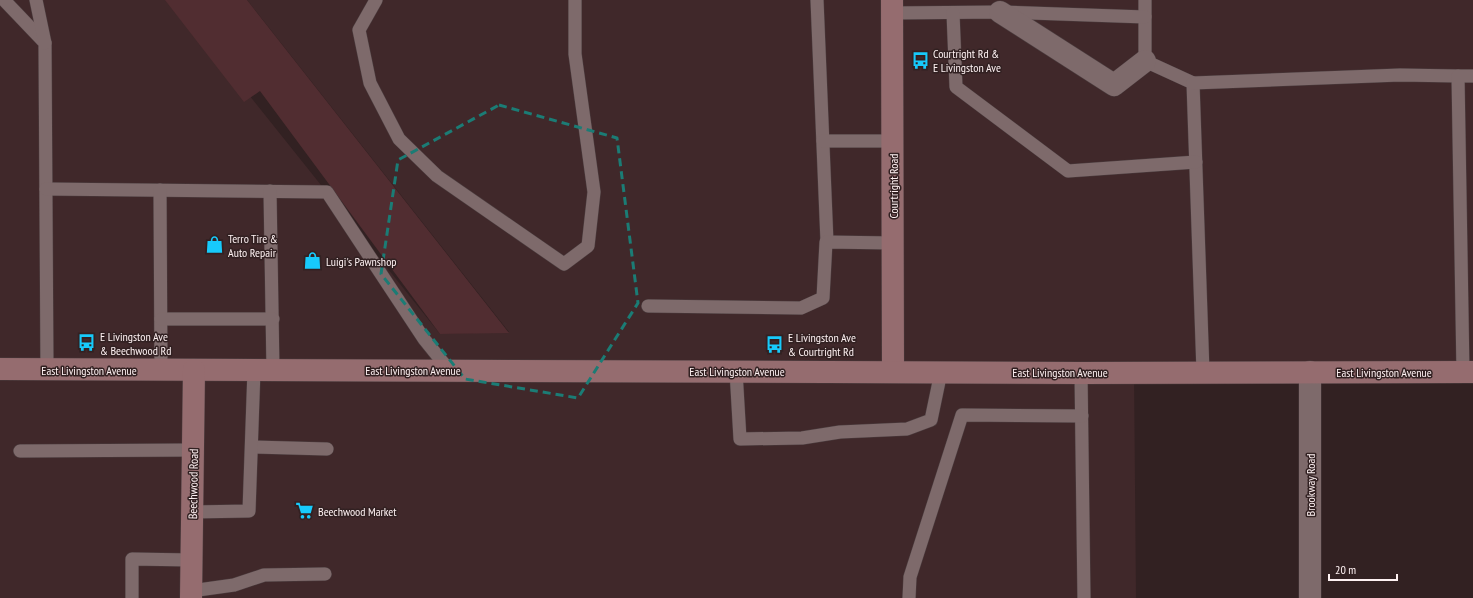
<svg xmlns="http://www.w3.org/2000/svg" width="1473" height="598" font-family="'PT Sans Narrow',sans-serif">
	<rect width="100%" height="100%" fill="#322122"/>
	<!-- built -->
	<path fill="#40282a" d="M0,0H173L440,334L509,332L247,0H1473V372H1134L1136,598H0Z"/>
	<!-- green -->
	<path fill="#512d31" d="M165,0H247L509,333L440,334L260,91L244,102Z"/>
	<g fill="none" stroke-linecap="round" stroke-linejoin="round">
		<defs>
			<g id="lane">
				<path d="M4,0L45,43L47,370"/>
				<path d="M36,0L45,43"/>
				<path d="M376,0L359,30L370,83L399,139L437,176L564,264L588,246L594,192L575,54V0"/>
				<path d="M817,0L827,242"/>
				<path d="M1145,0V61L1193,83L1203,372"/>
				<path d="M892,13L1000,12L1145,17"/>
				<path d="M953,13L956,87L1068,171L1196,162"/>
				<path d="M1193,83L1400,75L1458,76"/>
				<path d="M823,141H892"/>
				<path d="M46,189L327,192L424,339L449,370"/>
				<path d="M160,190L161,370"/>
				<path d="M270,191L273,370"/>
				<path d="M648,306L801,308L823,298L826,242L893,243"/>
				<path d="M161,319H273"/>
				<path d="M736,371L740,439L802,438L840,432L907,429L931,420L941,372"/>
				<path d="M1463,372L1458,76H1473"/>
				<path d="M1081,373L1084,598"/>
				<path d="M252,447L327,449"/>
				<path d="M20,451L193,450"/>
				<path d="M192,512L249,511L254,370"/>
				<path d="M191,591L234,585L264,575L325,574"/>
				<path d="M132,598V559L191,560"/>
				<path d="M909,598L910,577L962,415L1082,416"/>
			</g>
			<g id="street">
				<path d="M1000,12L1114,85L1145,61"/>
				<path d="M1310,598V372"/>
			</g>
			<g id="secondary">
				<path d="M892,0L893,371"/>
				<path d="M0,369L1081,373L1473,372"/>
				<path d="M191,598L194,370"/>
			</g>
		</defs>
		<!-- lane casing -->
		<use href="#lane" stroke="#4b3d3f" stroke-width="14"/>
		<!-- street casing -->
		<use href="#street" stroke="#4b3d3f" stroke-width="23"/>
		<!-- secondary casing -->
		<use href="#secondary" stroke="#4b3d3f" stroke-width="23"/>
		<!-- lane -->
		<use href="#lane" stroke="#7e6a6b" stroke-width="13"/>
		<!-- street -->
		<use href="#street" stroke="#7e6a6b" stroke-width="22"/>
		<!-- secondary -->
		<use href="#secondary" stroke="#956c6f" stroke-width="22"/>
	</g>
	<!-- marked area -->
	<path fill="none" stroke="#1b7c75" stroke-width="3" stroke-dasharray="8 5" stroke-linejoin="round" d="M499,105L617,138L638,303L578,398L465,379L381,274L398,160Z"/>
	<!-- icons -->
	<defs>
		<symbol id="bus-bare" viewBox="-9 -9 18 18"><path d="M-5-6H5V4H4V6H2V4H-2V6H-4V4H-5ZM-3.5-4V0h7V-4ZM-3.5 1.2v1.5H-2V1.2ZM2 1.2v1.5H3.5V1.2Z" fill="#17cafb" stroke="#322122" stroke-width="2.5" paint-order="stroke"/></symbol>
		<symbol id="shop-bare" viewBox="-9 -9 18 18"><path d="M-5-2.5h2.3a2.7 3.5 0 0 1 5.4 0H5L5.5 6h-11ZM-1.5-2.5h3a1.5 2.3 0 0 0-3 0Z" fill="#17cafb" stroke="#322122" stroke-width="2.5" paint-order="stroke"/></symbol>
		<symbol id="supermarket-bare" viewBox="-9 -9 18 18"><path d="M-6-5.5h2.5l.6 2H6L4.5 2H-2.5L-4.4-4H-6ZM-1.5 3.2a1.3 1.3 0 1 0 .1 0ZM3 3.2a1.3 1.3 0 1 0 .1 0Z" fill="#17cafb" stroke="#322122" stroke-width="2.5" paint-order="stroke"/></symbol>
	</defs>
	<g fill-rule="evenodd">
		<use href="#bus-bare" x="908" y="48" width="25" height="25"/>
		<use href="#shop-bare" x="202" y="232" width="25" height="25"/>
		<use href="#shop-bare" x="300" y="248" width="25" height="25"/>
		<use href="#bus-bare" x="74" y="330" width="25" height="25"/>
		<use href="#bus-bare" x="762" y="332" width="25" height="25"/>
		<use href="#supermarket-bare" x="292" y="498" width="25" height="25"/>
	</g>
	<g text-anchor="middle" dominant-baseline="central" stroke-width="3" stroke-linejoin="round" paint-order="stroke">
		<!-- poi labels -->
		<g font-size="12" fill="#fef1f2" stroke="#322122" text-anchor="start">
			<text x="933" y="53">Courtright Rd &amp;<tspan x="933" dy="14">E Livingston Ave</tspan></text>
			<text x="228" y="238">Terro Tire &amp;<tspan x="228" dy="14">Auto Repair</tspan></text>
			<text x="326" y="261">Luigi's Pawnshop</text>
			<text x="100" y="336">E Livingston Ave<tspan x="100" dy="14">&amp; Beechwood Rd</tspan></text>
			<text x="788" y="337">E Livingston Ave<tspan x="788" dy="14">&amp; Courtright Rd</tspan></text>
			<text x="318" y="511">Beechwood Market</text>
		</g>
		<!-- street labels -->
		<g font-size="12" fill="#fef1f2" stroke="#322122">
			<text transform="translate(893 186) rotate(-90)">Courtright Road</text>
			<text x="89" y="370">East Livingston Avenue</text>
			<text x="413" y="370">East Livingston Avenue</text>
			<text x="737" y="371">East Livingston Avenue</text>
			<text x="1060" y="372">East Livingston Avenue</text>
			<text x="1384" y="372">East Livingston Avenue</text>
			<text transform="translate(193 484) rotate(-89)">Beechwood Road</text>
			<text transform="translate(1310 485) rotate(-90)">Brookway Road</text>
		</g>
	</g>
	<!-- scale -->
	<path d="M1329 574v6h68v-6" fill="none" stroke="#fef1f2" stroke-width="2"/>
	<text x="1335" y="574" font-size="12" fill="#fef1f2" stroke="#322122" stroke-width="3" paint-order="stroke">20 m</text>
</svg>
